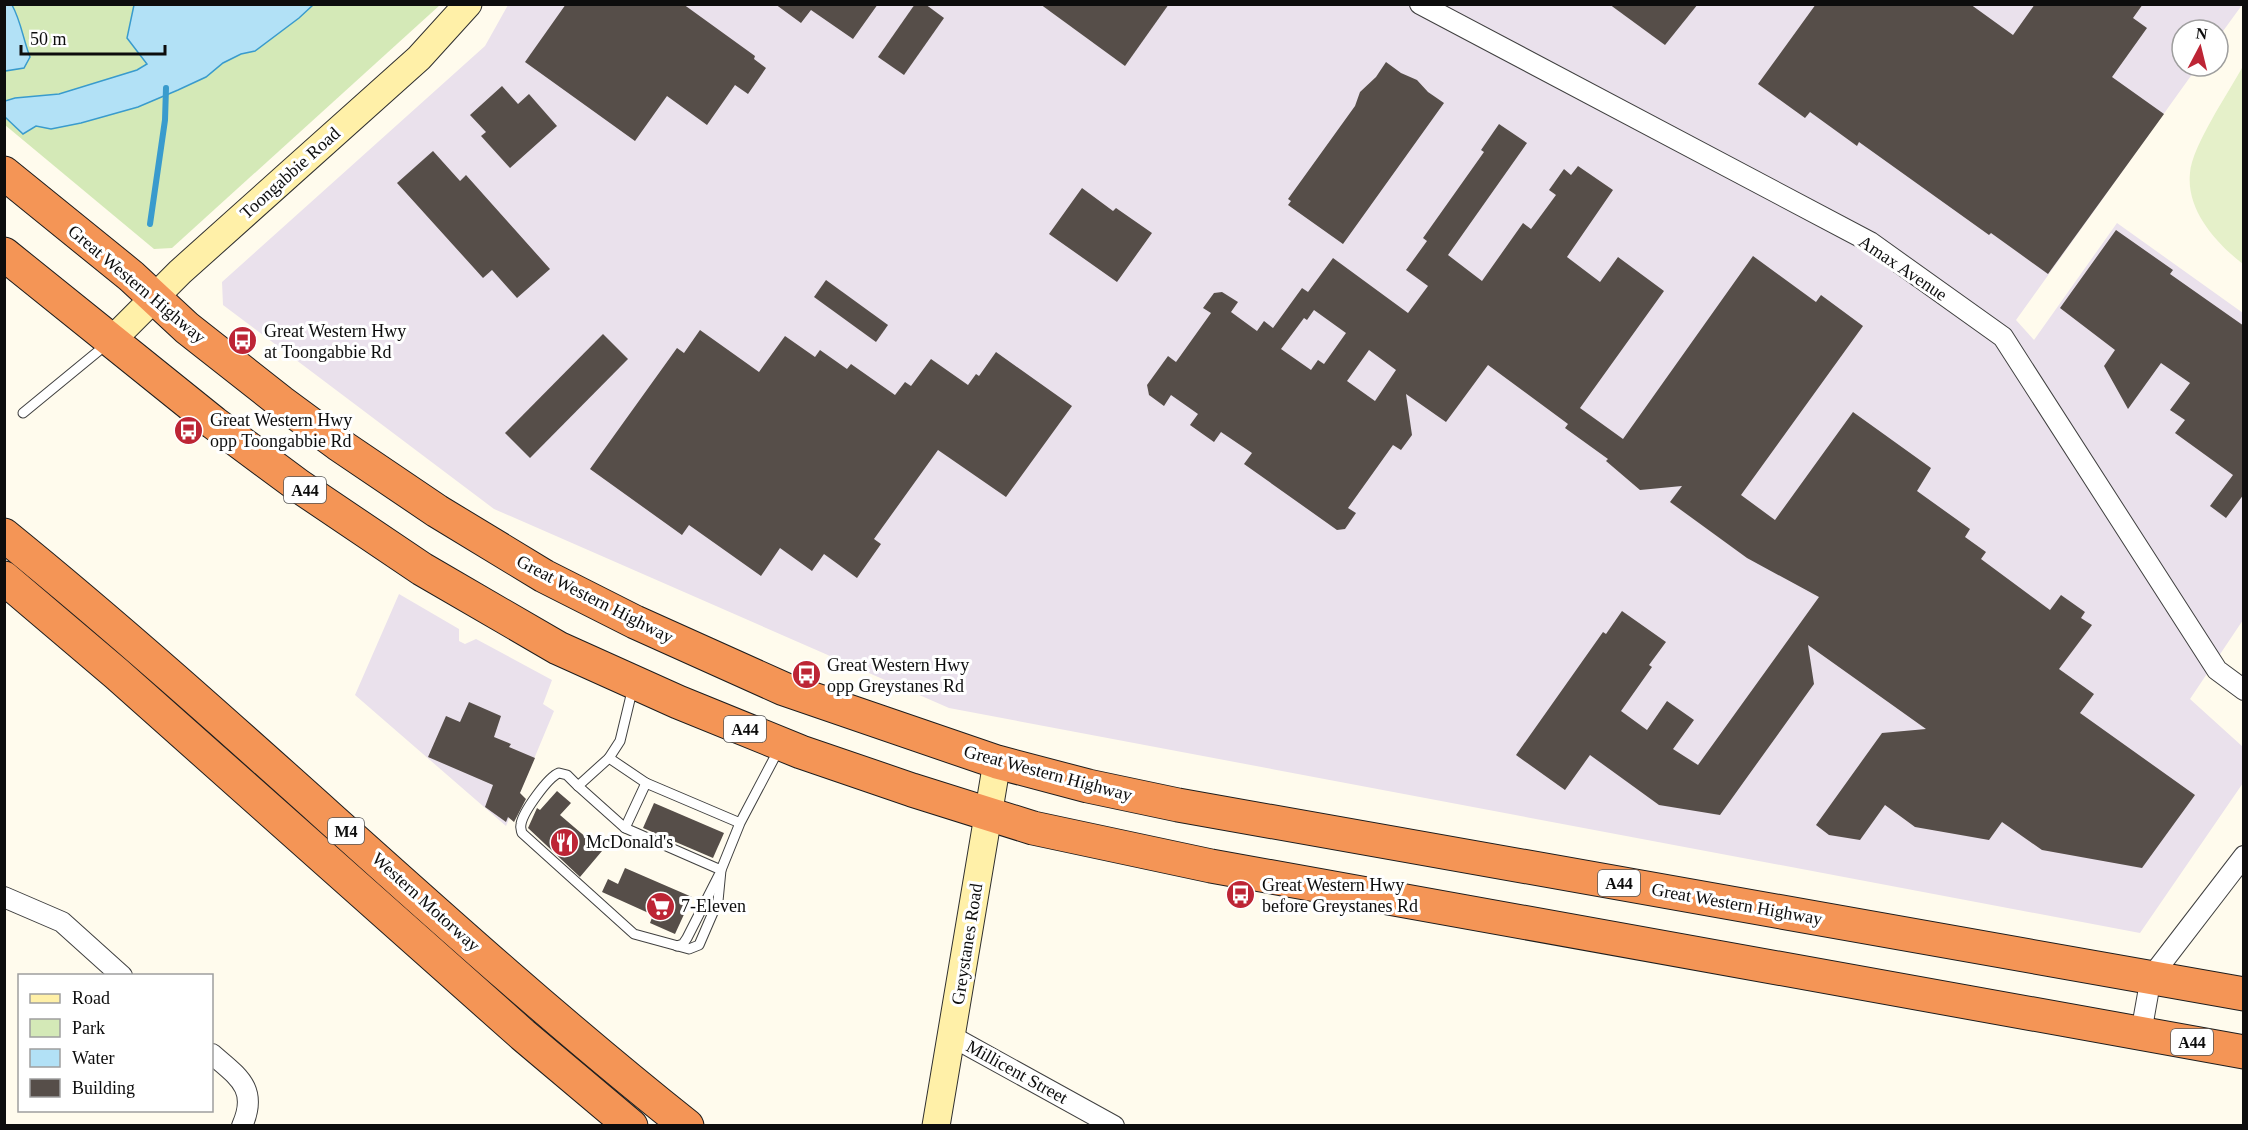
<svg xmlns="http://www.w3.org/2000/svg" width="2248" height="1130" font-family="'Times New Roman',serif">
	<rect width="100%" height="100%" fill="#fffbed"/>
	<!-- industrial -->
	<g fill="#eae1ec">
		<path d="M508,5H2242L2218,38V30H2182V66H2198L2016,320L2034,340L2117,223L2243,313V620L2190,699L2243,747V783L2140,933L949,708L494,509L223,305L222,282L485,46Z"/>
		<path d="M399,594L459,629V641L465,644L476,639L552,680L543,704L554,711L506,826L355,695Z"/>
	</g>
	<!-- green -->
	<path fill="#d4e9b7" d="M4,5H440L172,248L154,249L5,125Z"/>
	<!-- pitch -->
	<path fill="#e5f0c9" d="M2243,66L2244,264H2243C2216,243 2186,210 2190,173C2192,146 2229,92 2243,66Z"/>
	<!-- water -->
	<g fill="#b2e1f6" stroke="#399bcd" stroke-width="1.5">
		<path d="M4,5H12C21,21 23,39 30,57L24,68L5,71Z"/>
		<path d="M134,5V4L313,5L299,18L255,51L241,54L223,63L206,77L178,90L138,107L81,123L51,129L36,126L23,134L5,117V101L15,98L59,94L137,70L147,64L127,38Z"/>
	</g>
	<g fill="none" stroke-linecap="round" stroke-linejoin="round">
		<!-- stream -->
		<path stroke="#399bcd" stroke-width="6" d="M150,224L165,120L166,88"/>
	</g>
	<!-- building -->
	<g fill="#564e49" fill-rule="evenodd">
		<path d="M566,4H683L755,56L754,59L766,68L748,94L735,85L707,125L667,96L635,141L525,62Z"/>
		<path d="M775,4H878L853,39L811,10L801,23Z"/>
		<path d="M915,4H925L944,18L904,75L878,57Z"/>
		<path d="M1040,4H1169L1125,66Z"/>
		<path d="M1609,4H1698L1665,45Z"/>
		<path d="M1816,4H1970L2013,35L2035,4H2143L2133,18L2147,28L2112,77L2164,114L2048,274L1991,233L1989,235L1859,142L1857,146L1810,112L1805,118L1758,84Z"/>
		<path d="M1386,62L1401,73L1417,80L1428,92L1444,103L1343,244L1288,205L1291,201L1288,199L1355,106L1360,92L1376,77Z"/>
		<path d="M502,86L518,104L529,94L557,126L510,168L481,136L486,132L470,115Z"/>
		<path d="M1499,124L1527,143L1448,255L1482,281L1523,223L1531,229L1556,195L1549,190L1564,169L1571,175L1578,166L1613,190L1567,257L1600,282L1618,257L1664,291L1580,408L1623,439L1753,256L1816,302L1821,295L1863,326L1741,495L1775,520L1853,412L1931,468L1917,491L1970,529L1965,537L1986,552L1981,559L2050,610L2061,595L2085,612L2081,618L2092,625L2059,669L2094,694L2080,713L2195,795L2142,868L2042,850L2002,822L1989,840L1915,827L1885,805L1860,840L1829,835L1816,825L1882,733L1926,729L1808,645L1814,684L1720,815L1659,805L1590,755L1565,790L1516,755L1603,632L1606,634L1622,611L1666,642L1649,665L1652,667L1621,711L1647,730L1667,701L1694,720L1673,749L1698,765L1819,597L1747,558L1670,502L1682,486L1640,490L1606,461L1608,459L1565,428L1568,424L1488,365L1446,422L1406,394L1412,435L1401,450L1393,445L1348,508L1356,513L1345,529L1337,530L1244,464L1252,453L1221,432L1214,442L1190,425L1198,414L1171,395L1164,406L1149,395L1147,385L1168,356L1176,362L1211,313L1203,308L1214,293L1222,292L1238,302L1231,312L1257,331L1264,321L1273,328L1302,288L1308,292L1333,258L1408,313L1428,286L1406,270L1427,241L1423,238L1484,152L1481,150ZM1314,310L1346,333L1324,364L1318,360L1311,370L1281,349L1304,318L1307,320ZM1369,350L1396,370L1375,401L1347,381Z"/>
		<path d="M433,151L460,181L466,175L550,269L517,298L492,270L483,278L397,183Z"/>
		<path d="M1082,188L1113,211L1116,208L1152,233L1117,282L1049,234Z"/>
		<path d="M2116,230L2173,270L2170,274L2244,326V494L2226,518L2210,506L2233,475L2175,433L2185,420L2170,410L2190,383L2161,363L2128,409L2104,366L2115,350L2060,308Z"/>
		<path d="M826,280L888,325L876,342L814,297Z"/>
		<path d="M700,330L759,372L785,336L815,357L820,350L847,369L851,364L895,395L905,382L911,386L931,359L968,385L976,374L979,376L996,352L1072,406L1006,497L938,450L874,539L881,544L857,578L824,554L812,571L780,548L761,576L689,525L682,535L590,469L677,348L684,353Z"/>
		<path d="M603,334L628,359L530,458L505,433Z"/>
		<path d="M469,702L501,716L494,737L511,744L509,747L535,758L520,793L526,799L514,822L508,817L506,822L485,807L493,785L428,757L446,716L460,722Z"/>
		<path d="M557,791L571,803L560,815L602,851L580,877L528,828L537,808L540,810Z"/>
		<path d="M654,803L724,833L713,858L643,828Z"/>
		<path d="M625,868L692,897L675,934L650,923L653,915L602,892L608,879L618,884Z"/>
	</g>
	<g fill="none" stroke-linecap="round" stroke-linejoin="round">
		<defs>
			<g id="lane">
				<path d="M23,413L107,344"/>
				<path d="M609,758L620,741L633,687"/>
				<path d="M578,786L567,775L559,773C548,777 523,812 521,824C520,828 521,829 522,833L634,934L689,949L699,945L718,901L721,870"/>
				<path d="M740,823L646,783L625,828L721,870L740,823L779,749"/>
				<path d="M625,828L578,786L609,758L646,783"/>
				<path d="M677,946L683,944L687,938L719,875"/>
			</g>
			<g id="street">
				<path d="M1420,4L1870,242L2003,337L2217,670L2244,690"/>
				<path d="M4,897L62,922L122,976"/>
				<path d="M2141,1033L2151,977L2244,856"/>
				<path d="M951,1036L1114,1126"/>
				<path d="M212,1054C237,1076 259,1088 242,1126"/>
			</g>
			<g id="secondary">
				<path d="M111,341L180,272L419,58L468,4"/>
				<path d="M936,1126L997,762"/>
			</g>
			<g id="highway">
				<path d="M4,173L131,276L187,328L281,402L338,444L437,511L544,576L635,622L784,689L997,762L1088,786L1178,805L2244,994"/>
				<path d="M4,254L214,423L299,486L422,569L558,648L678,702L801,752L912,790L1033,828L1211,866L2244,1052"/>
				<path d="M4,535C238,725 451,938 687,1126"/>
				<path d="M4,578L117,674L523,1035L631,1126"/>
			</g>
		</defs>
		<!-- lane casing -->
		<use href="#lane" stroke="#404040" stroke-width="11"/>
		<!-- street casing -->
		<use href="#street" stroke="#404040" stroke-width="22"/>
		<!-- secondary casing -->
		<use href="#secondary" stroke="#2f2f2f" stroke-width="29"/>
		<!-- highway casing -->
		<use href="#highway" stroke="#1e1e1e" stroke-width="35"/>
		<!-- lane -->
		<use href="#lane" stroke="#fff" stroke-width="9"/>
		<!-- street -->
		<use href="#street" stroke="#fff" stroke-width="20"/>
		<!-- secondary -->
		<use href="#secondary" stroke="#fff0a8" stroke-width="27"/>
		<!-- highway -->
		<use href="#highway" stroke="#f49556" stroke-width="33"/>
	</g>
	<!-- icons -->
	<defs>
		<symbol id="bus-disc" viewBox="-11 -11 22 22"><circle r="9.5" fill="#bd2535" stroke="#fff"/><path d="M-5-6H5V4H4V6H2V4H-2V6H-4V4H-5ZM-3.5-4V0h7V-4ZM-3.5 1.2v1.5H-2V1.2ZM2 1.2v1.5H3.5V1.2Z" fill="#fff"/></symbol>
		<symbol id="restaurant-disc" viewBox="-11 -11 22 22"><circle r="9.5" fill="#bd2535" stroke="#fff"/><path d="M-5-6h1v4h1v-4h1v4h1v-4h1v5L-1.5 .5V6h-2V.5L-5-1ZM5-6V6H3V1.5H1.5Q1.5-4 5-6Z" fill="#fff"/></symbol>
		<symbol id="supermarket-disc" viewBox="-11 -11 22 22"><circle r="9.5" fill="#bd2535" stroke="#fff"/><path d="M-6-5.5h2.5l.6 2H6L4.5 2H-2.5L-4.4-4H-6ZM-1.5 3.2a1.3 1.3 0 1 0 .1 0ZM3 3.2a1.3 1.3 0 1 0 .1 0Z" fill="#fff"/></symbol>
	</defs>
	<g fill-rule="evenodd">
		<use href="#bus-disc" x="226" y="324" width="33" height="33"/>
		<use href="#bus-disc" x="172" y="414" width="33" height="33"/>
		<use href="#bus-disc" x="790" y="658" width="33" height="33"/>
		<use href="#restaurant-disc" x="548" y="826" width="33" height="33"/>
		<use href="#bus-disc" x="1224" y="878" width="33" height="33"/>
		<use href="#supermarket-disc" x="644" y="890" width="33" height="33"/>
	</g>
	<g text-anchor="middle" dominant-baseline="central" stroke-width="6" stroke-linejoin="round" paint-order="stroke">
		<!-- shield labels -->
		<g fill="#fff" stroke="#565656" stroke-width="1.5">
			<rect x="284" y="477" width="42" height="26" rx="4.5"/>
			<rect x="724" y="716" width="42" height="26" rx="4.5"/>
			<rect x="328" y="818" width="36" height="26" rx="4.5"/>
			<rect x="1598" y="870" width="42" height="26" rx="4.5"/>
			<rect x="2171" y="1029" width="42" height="26" rx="4.5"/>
		</g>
		<g font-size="16" font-weight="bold" fill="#0d0d0d">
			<text x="305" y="490">A44</text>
			<text x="745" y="729">A44</text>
			<text x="346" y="831">M4</text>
			<text x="1619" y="883">A44</text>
			<text x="2192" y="1042">A44</text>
		</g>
		<!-- street labels -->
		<g font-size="18" fill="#0d0d0d" stroke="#fff">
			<text transform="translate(290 173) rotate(-42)">Toongabbie Road</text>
			<text transform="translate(1903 268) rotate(34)">Amax Avenue</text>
			<text transform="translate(137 284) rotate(40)">Great Western Highway</text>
			<text transform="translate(595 599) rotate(27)">Great Western Highway</text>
			<text transform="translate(1048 773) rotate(15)">Great Western Highway</text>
			<text transform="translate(426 902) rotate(42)">Western Motorway</text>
			<text transform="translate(1737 904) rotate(10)">Great Western Highway</text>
			<text transform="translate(967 944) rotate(-81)">Greystanes Road</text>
			<text transform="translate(1017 1072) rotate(29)">Millicent Street</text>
		</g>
		<!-- poi labels -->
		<g font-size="18" fill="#0d0d0d" stroke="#fff" text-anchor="start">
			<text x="264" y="331">Great Western Hwy<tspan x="264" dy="21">at Toongabbie Rd</tspan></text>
			<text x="210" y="420">Great Western Hwy<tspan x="210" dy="21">opp Toongabbie Rd</tspan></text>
			<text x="827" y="665">Great Western Hwy<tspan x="827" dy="21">opp Greystanes Rd</tspan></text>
			<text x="586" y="842">McDonald's</text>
			<text x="1262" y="885">Great Western Hwy<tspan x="1262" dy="21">before Greystanes Rd</tspan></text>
			<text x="681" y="906">7-Eleven</text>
		</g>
	</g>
	<!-- border -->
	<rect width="2248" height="1130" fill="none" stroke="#0d0d0d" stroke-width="12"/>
	<!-- legend -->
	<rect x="18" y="974" width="195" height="138" fill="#ffffff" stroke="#9e9e9e" stroke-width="1.5"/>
	<rect x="30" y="994" width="30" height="9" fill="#fff0a8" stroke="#9e9e9e" stroke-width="1.5"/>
	<text x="72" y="1004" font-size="18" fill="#0d0d0d">Road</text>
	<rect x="30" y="1019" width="30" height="18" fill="#d4e9b7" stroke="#9e9e9e" stroke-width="1.5"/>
	<text x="72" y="1034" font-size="18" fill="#0d0d0d">Park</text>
	<rect x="30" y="1049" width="30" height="18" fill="#b2e1f6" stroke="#9e9e9e" stroke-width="1.5"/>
	<text x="72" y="1064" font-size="18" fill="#0d0d0d">Water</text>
	<rect x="30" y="1079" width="30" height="18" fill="#564e49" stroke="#9e9e9e" stroke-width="1.5"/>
	<text x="72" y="1094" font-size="18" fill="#0d0d0d">Building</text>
	<!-- north arrow -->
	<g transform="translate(2200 48) rotate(7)"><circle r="28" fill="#ffffff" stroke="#9e9e9e" stroke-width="1.5"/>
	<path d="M0-4.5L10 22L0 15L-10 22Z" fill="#bd2535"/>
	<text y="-9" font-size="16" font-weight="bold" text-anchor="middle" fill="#0d0d0d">N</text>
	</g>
	<!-- scale -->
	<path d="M21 45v9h144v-9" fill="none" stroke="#0d0d0d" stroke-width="3"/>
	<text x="30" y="45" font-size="18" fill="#0d0d0d" stroke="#ffffff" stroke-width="4.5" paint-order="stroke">50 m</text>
</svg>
